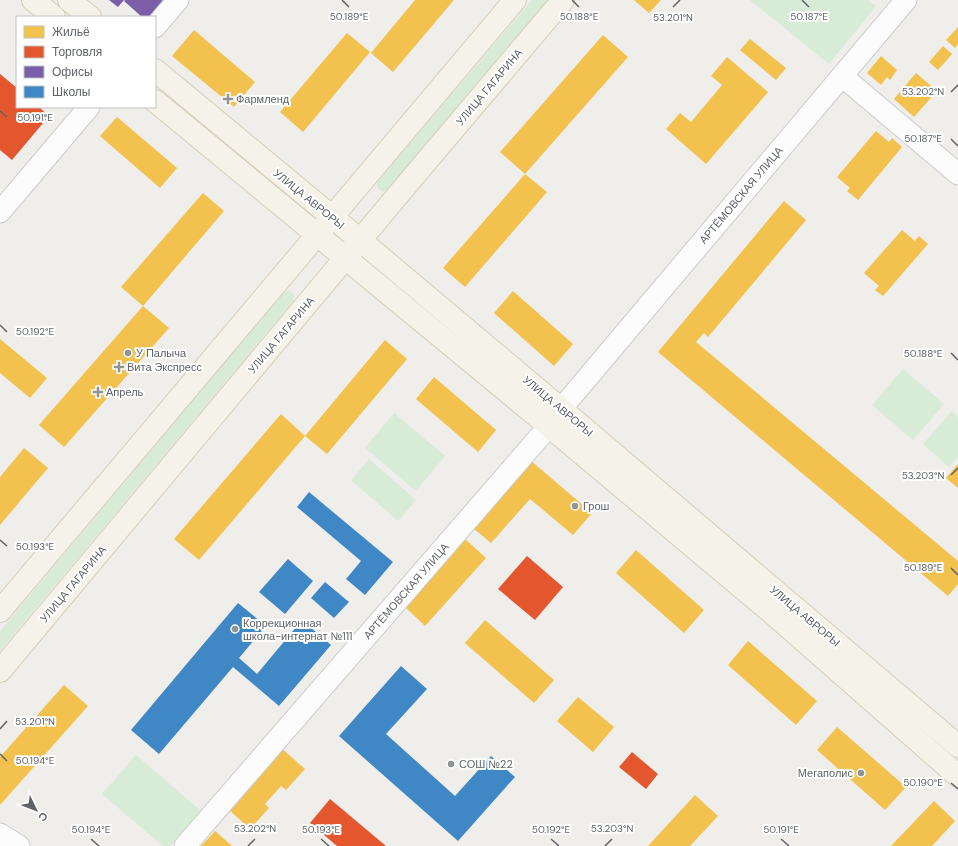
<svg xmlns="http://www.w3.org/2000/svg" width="958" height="846" font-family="'DM Sans',sans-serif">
	<rect width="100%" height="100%" fill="#efeeea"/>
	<!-- green -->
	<g fill="#d8ebd6">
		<path d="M532,0H550L387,191C381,193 376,189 377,182Z"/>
		<path d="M750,0H868L876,6L829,64Z"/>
		<path d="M288,290L294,294V300L0,651V631L284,292Z"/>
		<path d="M903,369L944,404L913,440L872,405Z"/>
		<path d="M952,411L958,417V457L949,467L923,444Z"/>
		<path d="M394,413L445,456L416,491L365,448Z"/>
		<path d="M369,459L416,500L398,521L351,480Z"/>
		<path d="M136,755L201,811L171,846H163L102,794Z"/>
	</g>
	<!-- homes -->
	<g fill="#f2c14e">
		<path d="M415,0H454L393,72L371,53Z"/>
		<path d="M634,0H661L649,13Z"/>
		<path d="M958,27V44L955,48L946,40Z"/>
		<path d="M194,30L255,82L234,107L172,56Z"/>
		<path d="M347,33L370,52L303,132L280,112Z"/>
		<path d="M603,35L628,57L525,174L500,152Z"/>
		<path d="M750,39L786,68L776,80L740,50Z"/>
		<path d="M943,46L952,54L938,70L929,62Z"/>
		<path d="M881,56L897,70L890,80L887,77L881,85L867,73Z"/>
		<path d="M727,57L768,92L706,164L666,129L680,113L691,122L722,85L711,76Z"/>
		<path d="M916,73L937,91L914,117L894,99Z"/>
		<path d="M117,117L177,168L160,188L100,136Z"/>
		<path d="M876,131L889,142L892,138L902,147L858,200L847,191L850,188L837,177Z"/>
		<path d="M525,174L547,192L465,287L443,268Z"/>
		<path d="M203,193L224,211L143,306L121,287Z"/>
		<path d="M784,201L806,220L708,337L704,333L696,342L958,561V584L948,596L658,352Z"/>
		<path d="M902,230L915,241L919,236L928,244L883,296L875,290L879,286L864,273Z"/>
		<path d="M513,291L573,344L554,366L494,313Z"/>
		<path d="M143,306L169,328L64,447L39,425Z"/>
		<path d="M0,339L47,378L30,398L0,373Z"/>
		<path d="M385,340L407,359L327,454L305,436Z"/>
		<path d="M434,377L496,430L478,452L416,399Z"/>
		<path d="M281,414L305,436L199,560L174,539Z"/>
		<path d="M24,448L48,468L0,525V477Z"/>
		<path d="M530,460L592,513L573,535L530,499L491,543L472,527Z"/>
		<path d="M958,464V488L946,478Z"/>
		<path d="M463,537L486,558L425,626L402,604Z"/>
		<path d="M636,550L704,610L684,633L616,573Z"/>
		<path d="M485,620L554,680L534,703L465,643Z"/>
		<path d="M748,641L817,701L796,725L728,665Z"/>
		<path d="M64,685L88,706L0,805V757Z"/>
		<path d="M578,697L614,727L593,752L557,721Z"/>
		<path d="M837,727L906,787L885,810L817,750Z"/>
		<path d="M280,747L305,769L286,790L281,786L265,804L269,808L250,829L227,808Z"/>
		<path d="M695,795L718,816L690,846H648Z"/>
		<path d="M934,801L955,821L932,846H891Z"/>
		<path d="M215,831L232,846H201Z"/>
	</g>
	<!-- shops -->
	<g fill="#e4572e">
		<path d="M0,74L17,88V107H39L49,116L12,160L0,150Z"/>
		<path d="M527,556L563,587L535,620L498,589Z"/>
		<path d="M632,752L658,774L646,789L619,767Z"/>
		<path d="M330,799L386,846H337L310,823Z"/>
	</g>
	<!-- offices -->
	<g fill="#7b5ea7">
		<path d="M109,0H124L118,7Z"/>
		<path d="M125,0H163L149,17H142L124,1Z"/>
	</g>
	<!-- schools -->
	<g fill="#3f88c5">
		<path d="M309,492L393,562L365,595L346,579L361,561L297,507Z"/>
		<path d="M288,559L313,581L285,614L259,592Z"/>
		<path d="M325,582L349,602L334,618L311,598Z"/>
		<path d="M238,603L266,626L239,658L257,674L302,620L331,645L279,706L233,667L159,754L131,730Z"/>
		<path d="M401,666L427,689L386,734L455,796L491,756L515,777L458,841L339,736Z"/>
	</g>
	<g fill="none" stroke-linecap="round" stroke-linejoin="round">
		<defs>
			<g id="minor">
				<path d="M155,27L178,0"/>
				<path d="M842,76L958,174"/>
				<path d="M0,212L89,107"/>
				<path d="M561,409L906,0"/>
				<path d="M0,834L19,846"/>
				<path d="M185,846L549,426"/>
			</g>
			<g id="major">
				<path d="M33,0L54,17"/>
				<path d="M69,0L90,17"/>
				<path d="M155,70L360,240L561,409L958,746"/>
				<path d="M155,101L549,426L771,612L958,776"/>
				<path d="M0,611L515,0"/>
				<path d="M0,671L408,183L563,0"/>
			</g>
		</defs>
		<!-- minor casing -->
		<use href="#minor" stroke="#cbcccc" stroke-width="23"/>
		<!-- major casing -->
		<use href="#major" stroke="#d7ceb8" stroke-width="24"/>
		<!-- minor -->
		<use href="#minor" stroke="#fdfcfc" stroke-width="21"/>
		<!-- major -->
		<use href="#major" stroke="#f4f2e9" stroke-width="22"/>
	</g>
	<!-- ticks -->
	<path fill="none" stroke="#5f6368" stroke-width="1.5" d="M342,0L349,7M572,0L579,7M802,0L809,7M673,7L680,0M951,92L958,85M0,111L7,117M951,139L958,146M0,325L7,332M951,353L958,360M951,475L958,468M0,540L7,546M951,568L958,575M0,729L7,721M0,754L7,761M951,783L958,789M91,839L99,846M321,839L329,846M551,839L559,846M781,839L789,846M248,846L255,839M605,846L612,839"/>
	<!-- markers -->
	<g fill="#919496" stroke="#fff" stroke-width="1.5">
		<path d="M226 93h4v4h4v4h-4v4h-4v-4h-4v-4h4z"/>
		<circle cx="128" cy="353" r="4"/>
		<path d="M117 361h4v4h4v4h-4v4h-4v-4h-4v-4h4z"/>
		<path d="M96 386h4v4h4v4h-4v4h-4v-4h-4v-4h4z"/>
		<circle cx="575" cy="506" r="4"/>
		<circle cx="235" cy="629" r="4"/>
		<circle cx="451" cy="764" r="4"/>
		<circle cx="861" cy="773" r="4"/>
	</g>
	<g text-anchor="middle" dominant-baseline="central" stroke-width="4" stroke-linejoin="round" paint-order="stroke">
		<!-- street labels -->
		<g font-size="11" fill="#5f6368" stroke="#fff">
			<text transform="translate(489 87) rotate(-50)">УЛИЦА ГАГАРИНА</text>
			<text transform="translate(741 195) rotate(-50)">АРТЁМОВСКАЯ УЛИЦА</text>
			<text transform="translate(309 199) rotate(39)">УЛИЦА АВРОРЫ</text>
			<text transform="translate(281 335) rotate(-50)">УЛИЦА ГАГАРИНА</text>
			<text transform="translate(558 406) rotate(40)">УЛИЦА АВРОРЫ</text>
			<text transform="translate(73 584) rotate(-50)">УЛИЦА ГАГАРИНА</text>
			<text transform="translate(406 591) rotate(-49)">АРТЁМОВСКАЯ УЛИЦА</text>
			<text transform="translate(805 616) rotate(40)">УЛИЦА АВРОРЫ</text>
		</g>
		<!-- poi labels -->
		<g font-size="11" fill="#5f6368" stroke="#fff" text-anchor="start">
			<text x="236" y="99">Фармленд</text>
			<text x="136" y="353">У Палыча</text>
			<text x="127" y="367">Вита Экспресс</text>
			<text x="106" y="392">Апрель</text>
			<text x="583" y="506">Грош</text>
			<text x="243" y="623">Коррекционная<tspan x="243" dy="13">школа-интернат №111</tspan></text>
			<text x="459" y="764">СОШ №22</text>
			<text x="853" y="773" text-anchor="end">Мегаполис</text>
		</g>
	</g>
	<g font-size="10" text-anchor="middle" fill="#5f6368" stroke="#fff" stroke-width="4" stroke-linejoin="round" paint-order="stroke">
		<text x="349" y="20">50.189°E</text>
		<text x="579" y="20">50.188°E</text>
		<text x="809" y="20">50.187°E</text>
		<text x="673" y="21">53.201°N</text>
		<text x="923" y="95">53.202°N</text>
		<text x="35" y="121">50.191°E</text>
		<text x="923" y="142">50.187°E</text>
		<text x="35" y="335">50.192°E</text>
		<text x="923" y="357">50.188°E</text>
		<text x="923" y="479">53.203°N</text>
		<text x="35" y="550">50.193°E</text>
		<text x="923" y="571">50.189°E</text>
		<text x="35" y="725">53.201°N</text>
		<text x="35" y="764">50.194°E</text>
		<text x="923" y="786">50.190°E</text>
		<text x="255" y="832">53.202°N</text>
		<text x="612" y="832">53.203°N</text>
		<text x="91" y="833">50.194°E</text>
		<text x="321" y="833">50.193°E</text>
		<text x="551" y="833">50.192°E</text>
		<text x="781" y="833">50.191°E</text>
	</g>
	<!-- legend -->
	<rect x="16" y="16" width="140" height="92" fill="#ffffff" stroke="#bfc1c3"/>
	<rect x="24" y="26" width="20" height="12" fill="#f2c14e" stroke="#bfc1c3"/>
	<text x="52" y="36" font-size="12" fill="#5f6368">Жильё</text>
	<rect x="24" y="46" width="20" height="12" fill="#e4572e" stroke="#bfc1c3"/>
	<text x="52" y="56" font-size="12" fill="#5f6368">Торговля</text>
	<rect x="24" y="66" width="20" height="12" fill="#7b5ea7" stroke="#bfc1c3"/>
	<text x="52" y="76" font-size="12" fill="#5f6368">Офисы</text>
	<rect x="24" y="86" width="20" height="12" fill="#3f88c5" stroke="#bfc1c3"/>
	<text x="52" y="96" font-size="12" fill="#5f6368">Школы</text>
	<!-- north arrow -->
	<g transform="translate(36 810) rotate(133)" stroke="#ffffff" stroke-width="3" paint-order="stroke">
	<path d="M0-3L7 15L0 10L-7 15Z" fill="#5f6368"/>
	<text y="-6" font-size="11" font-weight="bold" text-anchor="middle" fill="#5f6368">С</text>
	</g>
</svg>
